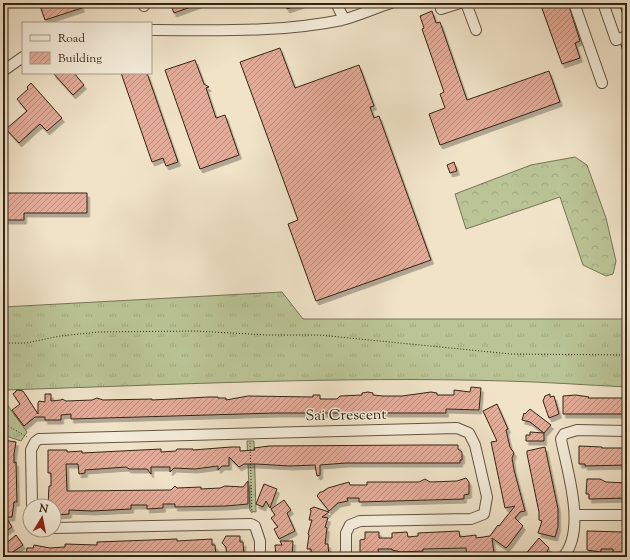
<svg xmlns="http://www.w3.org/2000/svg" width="630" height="560" font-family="'Sorts Mill Goudy',serif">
	<defs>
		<pattern id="grass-tufts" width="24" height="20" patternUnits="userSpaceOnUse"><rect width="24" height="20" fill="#bac496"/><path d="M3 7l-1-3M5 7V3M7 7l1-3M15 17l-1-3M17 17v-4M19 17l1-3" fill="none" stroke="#a0a880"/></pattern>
		<pattern id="forest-crowns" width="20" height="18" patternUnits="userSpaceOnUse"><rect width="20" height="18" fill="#bac496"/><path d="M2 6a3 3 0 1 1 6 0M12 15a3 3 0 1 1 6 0" fill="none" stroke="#a0a880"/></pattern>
		<pattern id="building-hatch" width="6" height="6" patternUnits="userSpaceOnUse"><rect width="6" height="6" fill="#e3ac9a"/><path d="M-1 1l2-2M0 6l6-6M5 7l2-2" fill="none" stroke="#b98c7c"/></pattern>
		<filter id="shadow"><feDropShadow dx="2.5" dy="4" stdDeviation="0" flood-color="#0004"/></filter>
	</defs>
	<rect width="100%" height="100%" fill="#f0e3c8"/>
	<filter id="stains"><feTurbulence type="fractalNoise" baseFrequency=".005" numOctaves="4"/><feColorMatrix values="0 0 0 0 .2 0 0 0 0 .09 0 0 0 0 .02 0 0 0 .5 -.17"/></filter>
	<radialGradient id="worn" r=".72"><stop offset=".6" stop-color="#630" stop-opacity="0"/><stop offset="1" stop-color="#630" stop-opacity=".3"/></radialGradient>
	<!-- grass -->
	<g fill="url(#grass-tufts)" stroke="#777454">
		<path d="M282,292L303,319H627V387C586,385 546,382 505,381C338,376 170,385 3,390V307Z"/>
		<path d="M3,399L27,432L21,441L3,435Z"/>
		<path d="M247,441H254L256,512L250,511Z"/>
	</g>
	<!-- forest -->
	<path fill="url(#forest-crowns)" stroke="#777454" d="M575,157L587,165L606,218L616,261L613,274L606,276L583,265L560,197L466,229L455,194L531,165Z"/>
	<!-- building -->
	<g fill="url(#building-hatch)" stroke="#342412" filter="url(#shadow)">
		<path d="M39,3H80L82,8L45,20Z"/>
		<path d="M170,3H199V4L174,13Z"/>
		<path d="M285,3H302V4L287,9Z"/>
		<path d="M540,3H568L580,41L575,43L580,58L562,64Z"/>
		<path d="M619,3H627V23H626Z"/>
		<path d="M432,11L436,23L440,22L467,100L549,71L560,102L440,145L429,114L445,108L440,94L444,92L422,29L424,28L420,16Z"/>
		<path d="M627,43V60H626L621,45Z"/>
		<path d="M280,48L295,88L359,65L374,106L370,107L374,118L379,116L431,260L316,301L288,224L298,220L240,62Z"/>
		<path d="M195,60L204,84L209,87L206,88L216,118L225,115L239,155L200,169L165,70Z"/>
		<path d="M53,73H74L84,85L73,95Z"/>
		<path d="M121,73H147L178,162L166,166L163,158L152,162Z"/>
		<path d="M31,83L62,118L47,131L40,124L19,143L6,129L27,111L17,99L28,89L27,87Z"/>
		<path d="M454,162L457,171L450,173L447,165Z"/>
		<path d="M3,193H87V213H24V220H3Z"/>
		<path d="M471,387L481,388L479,410L446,409V413H276L71,419V414L61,415V420H45V417H35L24,426L12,410L20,404L13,394L17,390L23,391L38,414V403L39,401L45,402V394H51V401L61,400L62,399L66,401L92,400L97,398L103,400L152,399V400L208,397H218V398H226V400L248,396L313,397V395H320V399H337L340,396L362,395V393L368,392L373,393V395L383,396H402L431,392L437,393V395H454V390L470,392Z"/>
		<path d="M550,394V397L554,396L559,414L549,418L543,401L545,396Z"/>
		<path d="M576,395L589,397L588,398H627V414H563V396Z"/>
		<path d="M497,404L508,429L506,430L510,447L514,453L512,458L514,470L525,511L520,512L515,518L523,526L509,545L506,548L492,538L494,554L482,555V553L471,555L469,557H467L466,548L423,549V551L401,552L392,550V549H378L379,557L360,556V540L365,539V532H379V538H392V533L407,532L408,537L418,536V533L459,531L460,537L476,535V538L490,536L498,525L499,526L515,506L505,508L491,442L497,441L483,411Z"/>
		<path d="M530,409L551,425L544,433V441H526V435H530V432L544,433L530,422L522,420L524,413L525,414Z"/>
		<path d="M3,440L16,442L14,454V463L16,462L17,502H14L12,517H6L12,527L3,533Z"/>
		<path d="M423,445H458V449L462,452V460H460V463H346L320,465V475L317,476L315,465L290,466L256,464H244L239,467L229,457V466H222L218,470V466L195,469L174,468L170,472V467H151V474L147,469H129L126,467L85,470V473L79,474L78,464H66L67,491L171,490L175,486L177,488L201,487V489L220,488L225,486L243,487L248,481V504L226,506L175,507V504H163V508L147,509V505H131V509L92,511L69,510V514L54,515V506H48L49,486H51V473H48V450H67V452L82,451V453L161,449V452L176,451L177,449H193V450L231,447H240V451L255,450L254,448L269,446Z"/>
		<path d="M579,446L602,447V448H627V465L585,466V464H579Z"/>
		<path d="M545,447L558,509V527L555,537L538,533L542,521L539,520V512L527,454V451Z"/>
		<path d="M466,478L469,482V494L464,495V499L359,502V498H347L348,501L338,503L329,511L317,496L320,492H322L328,488L349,482L350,485H367V482H419L425,479L430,482L457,481Z"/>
		<path d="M587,479H600L606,482L627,483V498L589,499V494H586Z"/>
		<path d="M264,484L277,489L270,508L266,501L263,507L256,504Z"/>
		<path d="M284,500L291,510L287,513L295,531L279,539L274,529L278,527L271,518L275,515L271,509Z"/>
		<path d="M314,507L329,512L322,517L328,518L325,527L327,528L325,544H328L329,557H312L311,549H307L309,535L308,534L312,520H309L311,511L310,509Z"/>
		<path d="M587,531L623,532V537H626V552H613V549H601V552L587,550Z"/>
		<path d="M16,535L23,545L10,554L4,545Z"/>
		<path d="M226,536H240V542H243L244,557H227L226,547L222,543Z"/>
		<path d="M539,538L549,548L547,551L548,552L543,557H523Z"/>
		<path d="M177,539V541L212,539V545H215L216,557H26L27,548H33L34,545L50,548L65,547V544L97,545V542Z"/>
		<path d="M280,541H293L292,557H276L275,545H282Z"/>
	</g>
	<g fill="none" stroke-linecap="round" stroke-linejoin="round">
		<defs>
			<g id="minor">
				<path d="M143,3L144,6"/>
				<path d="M336,3L344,19"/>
				<path d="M466,3L476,30"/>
				<path d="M574,3L602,83"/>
				<path d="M603,3L616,40L627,36"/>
				<path d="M441,9L460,3"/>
				<path d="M151,30C215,30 279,33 342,20C358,16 375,8 391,3"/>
				<path d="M3,71L23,57"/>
				<path d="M32,506L31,450L35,442L39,439L457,428L469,433L475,445L487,497L484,514L471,519L360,521L350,525L346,533V557"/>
				<path d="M575,515H627"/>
				<path d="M54,528L251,524L255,526L260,541V557"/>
				<path d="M563,557C587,530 567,471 561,439L564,434L577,430L627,431"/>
			</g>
		</defs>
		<!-- minor casing -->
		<use href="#minor" stroke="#635440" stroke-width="12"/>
		<!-- path -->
		<g stroke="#342412" stroke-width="1" stroke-dasharray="1 2" stroke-linecap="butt">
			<path d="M3,343H26L60,336L99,332L195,331L268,335H319L511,354L627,355"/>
			<path d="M3,423L27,437"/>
			<path d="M250,443L252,515"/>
		</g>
		<!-- minor -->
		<use href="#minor" stroke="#f5eddb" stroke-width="10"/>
	</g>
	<g text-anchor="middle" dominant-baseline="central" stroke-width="3" stroke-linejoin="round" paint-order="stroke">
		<!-- street labels -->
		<g font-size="15" fill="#342412" stroke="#f5eddb">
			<text transform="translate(346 416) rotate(-1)">Sai Crescent</text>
		</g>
	</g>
	<!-- margin -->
	<rect width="630" height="560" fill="none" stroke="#f0e3c8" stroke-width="16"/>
	<rect x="4" y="4" width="622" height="552" fill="none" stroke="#342412" stroke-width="2"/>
	<rect x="8" y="8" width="614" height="544" fill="none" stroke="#342412"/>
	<!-- legend -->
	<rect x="22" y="22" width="130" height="52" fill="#f5eddb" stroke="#a89d8b"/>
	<rect x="30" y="35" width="20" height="6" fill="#f5eddb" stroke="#a89d8b"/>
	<text x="58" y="42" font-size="12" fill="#342412">Road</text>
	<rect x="30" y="52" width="20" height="12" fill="url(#building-hatch)" stroke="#a89d8b"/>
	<text x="58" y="62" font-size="12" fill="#342412">Building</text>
	<!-- north arrow -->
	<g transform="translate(42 518) rotate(10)"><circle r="19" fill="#f5eddb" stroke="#a89d8b"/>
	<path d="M0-3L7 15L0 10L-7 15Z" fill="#8f2418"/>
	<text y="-6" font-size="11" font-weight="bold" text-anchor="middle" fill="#342412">N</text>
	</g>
	<rect width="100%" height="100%" filter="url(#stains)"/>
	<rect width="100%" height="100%" fill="url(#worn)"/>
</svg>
